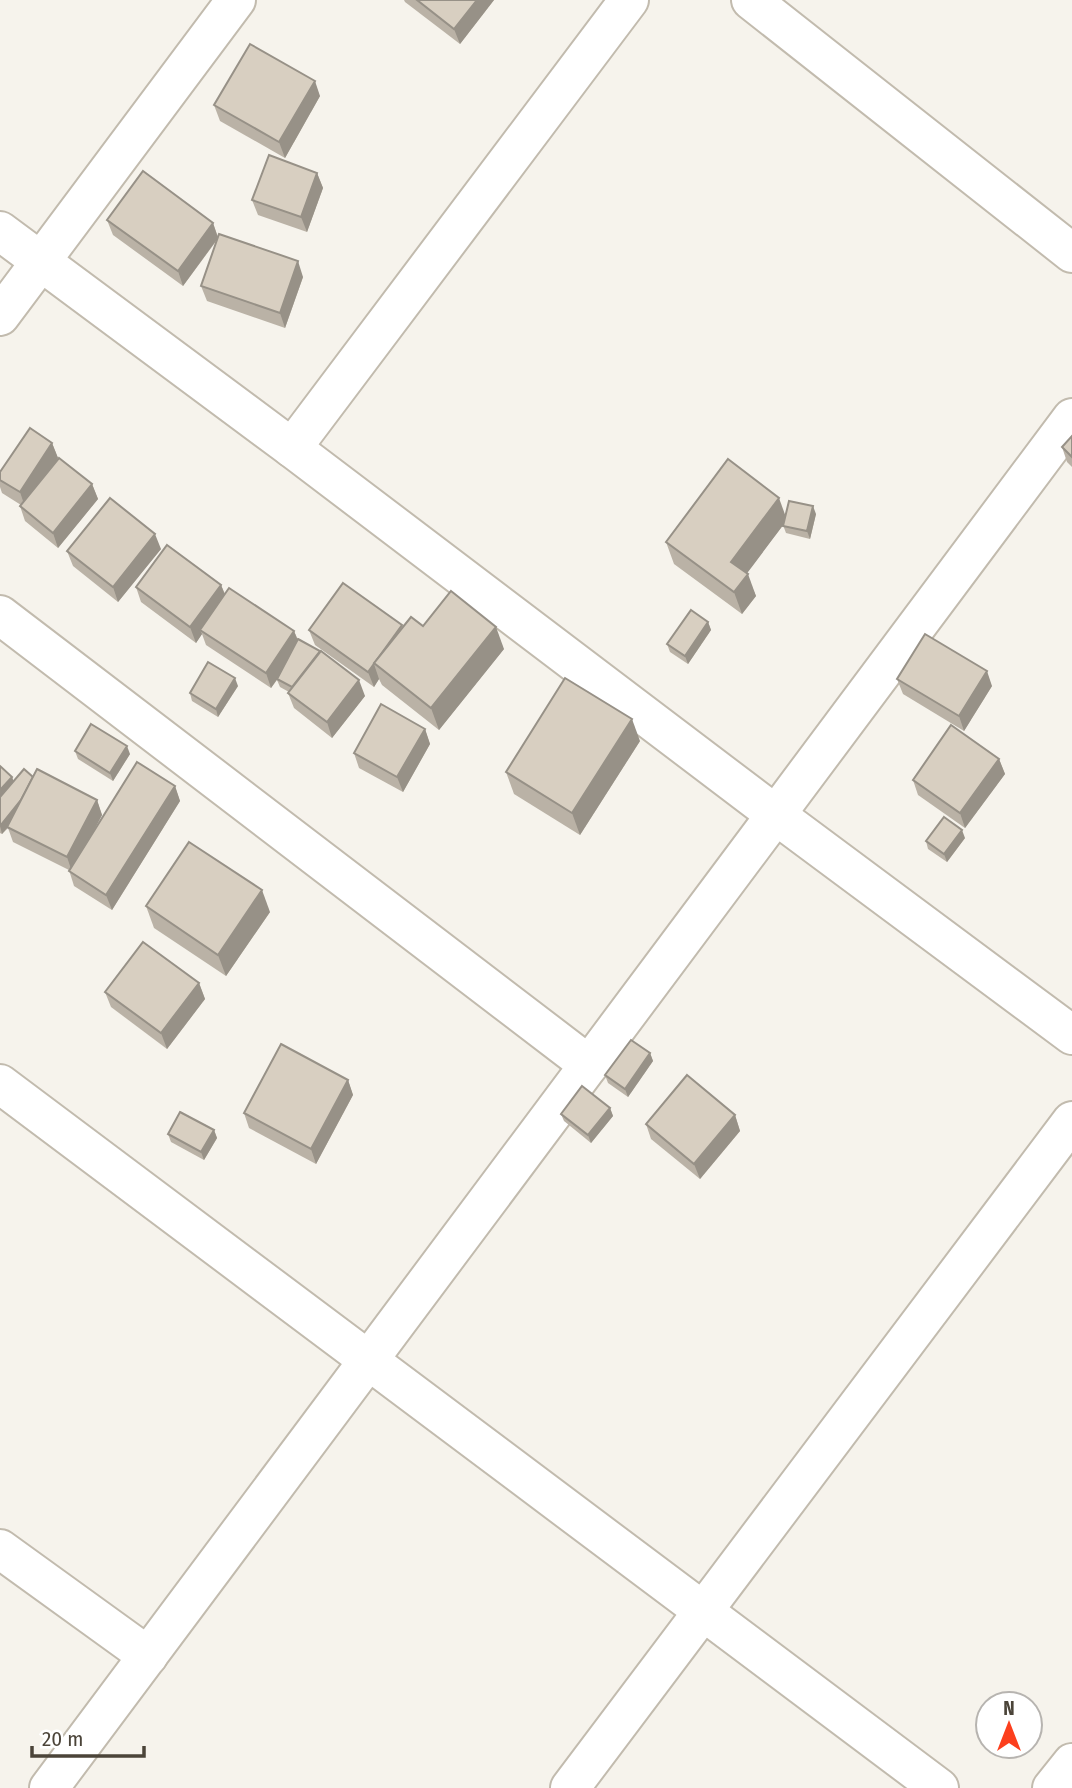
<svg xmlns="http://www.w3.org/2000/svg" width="1072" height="1788" font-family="'Fira Sans Condensed',sans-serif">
	<rect width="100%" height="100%" fill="#f6f3ec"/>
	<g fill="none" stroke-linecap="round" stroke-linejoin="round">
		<defs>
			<g id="minor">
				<path d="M751,0L1072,253"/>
				<path d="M0,231L292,448L776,815L1072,1035"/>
				<path d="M0,316L236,0"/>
				<path d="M292,448L629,0"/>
				<path d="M0,615L589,1065"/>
				<path d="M0,1084L939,1788"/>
				<path d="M0,1549L148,1656"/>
				<path d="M49,1788L1072,418"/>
				<path d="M570,1788L1072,1121"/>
				<path d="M1052,1788L1072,1763"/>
			</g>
		</defs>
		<!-- minor casing -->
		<use href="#minor" stroke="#c2bbae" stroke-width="42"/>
		<!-- minor -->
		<use href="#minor" stroke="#fff" stroke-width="38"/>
	</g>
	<!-- wall -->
	<g fill="#bab2a6">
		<path d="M404,0H494L460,44L405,2Z"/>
		<path d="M320,96L285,158L220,121L214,105Z"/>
		<path d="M317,173L323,188L307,232L258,215L252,200Z"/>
		<path d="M107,220L213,223L218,237L303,277L285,328L207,301L201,286L217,240L183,286L113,235Z"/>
		<path d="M1072,436V467L1067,462L1062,447Z"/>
		<path d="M52,443L58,458L54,464L92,484L98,499L58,548L25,521L20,506L21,505L2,493L0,487V472Z"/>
		<path d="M816,514L810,539L786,533L783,525L746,574L756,596L742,614L674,564L666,542L786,515Z"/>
		<path d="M161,549L118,602L73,566L67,551Z"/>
		<path d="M221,585L225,594L294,631L298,640L365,696L332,738L294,708L288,693L289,692L280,687L277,680L271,688L206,645L202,634L196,643L141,602L136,587Z"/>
		<path d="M708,622L711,630L688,664L670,652L667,644Z"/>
		<path d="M402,625L403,627L423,626L504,649L439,730L382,685L379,679L374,687L315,645L309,630Z"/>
		<path d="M897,679L992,686L964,731L903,694Z"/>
		<path d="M238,686L218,717L192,701L190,693Z"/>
		<path d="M425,729L430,744L403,792L359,768L354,753Z"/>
		<path d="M640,741L580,835L514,794L506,772Z"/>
		<path d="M75,751L130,754L113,781L78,759Z"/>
		<path d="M999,759L1005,774L965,828L918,795L913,780Z"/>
		<path d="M0,766L12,777L13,781L33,777L97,800L102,815L92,834L175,786L180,801L112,910L74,886L69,870L13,842L8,828L2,834L0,833Z"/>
		<path d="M965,838L947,862L928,849L926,841Z"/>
		<path d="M146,906L270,912L226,976L154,928Z"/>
		<path d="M199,983L205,999L167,1049L111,1007L105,992Z"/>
		<path d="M650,1053L653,1061L628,1097L608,1083L605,1075Z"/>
		<path d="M348,1080L353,1095L316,1164L249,1128L244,1113Z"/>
		<path d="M610,1108L613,1116L591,1143L564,1121L561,1114Z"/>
		<path d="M735,1115L740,1131L700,1179L651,1139L646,1124Z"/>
		<path d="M214,1130L217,1138L204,1160L171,1142L168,1134Z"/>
	</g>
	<!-- shaded-wall -->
	<g fill="#979187">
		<path d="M477,0H494L460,44L454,29Z"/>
		<path d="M315,81L320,96L285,158L279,142Z"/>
		<path d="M317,173L323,188L307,232L301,217Z"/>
		<path d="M213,223L218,238L183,286L178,271Z"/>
		<path d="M298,261L303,277L285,328L280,313Z"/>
		<path d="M52,443L58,458L25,507L20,492Z"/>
		<path d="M92,484L98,499L58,548L53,533Z"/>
		<path d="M779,498L787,520L739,584L731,562Z"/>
		<path d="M813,506L816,514L810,539L807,531Z"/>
		<path d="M155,534L161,549L118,602L113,587Z"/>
		<path d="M748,574L756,596L742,614L734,592Z"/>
		<path d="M221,585L227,600L200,630L202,634L196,643L190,627Z"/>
		<path d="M708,622L711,630L688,664L685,656Z"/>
		<path d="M496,627L504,649L439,730L431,708Z"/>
		<path d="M294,631L300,646L271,688L266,673Z"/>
		<path d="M374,664L379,679L374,687L368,672Z"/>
		<path d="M987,671L992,686L964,731L959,716Z"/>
		<path d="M235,678L238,686L218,717L216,709Z"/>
		<path d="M359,680L365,696L332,738L327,722Z"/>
		<path d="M632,719L640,741L580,835L572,813Z"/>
		<path d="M425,729L430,744L403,792L397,777Z"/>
		<path d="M127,746L130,754L113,781L110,773Z"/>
		<path d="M999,759L1005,774L965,828L960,813Z"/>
		<path d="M12,777L15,785L0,800V790Z"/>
		<path d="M38,780L41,788L2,834L0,826Z"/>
		<path d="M175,786L180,801L112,910L106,895Z"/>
		<path d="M97,800L102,815L72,872L67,857Z"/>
		<path d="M962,830L965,838L947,862L944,854Z"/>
		<path d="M262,890L270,912L226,976L218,955Z"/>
		<path d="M199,983L205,999L167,1049L161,1033Z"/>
		<path d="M650,1053L653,1061L628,1097L625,1089Z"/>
		<path d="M348,1080L353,1095L316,1164L311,1149Z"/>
		<path d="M610,1108L613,1116L591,1143L588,1135Z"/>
		<path d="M735,1115L740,1131L700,1179L694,1164Z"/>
		<path d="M214,1130L217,1138L204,1160L201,1152Z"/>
	</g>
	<!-- building -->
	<g fill="#d8cfc1" stroke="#979187" stroke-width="2">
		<path d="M417,0H477L454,29Z"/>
		<path d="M250,44L315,81L279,142L214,105Z"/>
		<path d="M269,155L317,173L301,217L252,200Z"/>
		<path d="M143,171L213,223L178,271L107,220Z"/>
		<path d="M219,234L298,261L280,313L201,286Z"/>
		<path d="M30,428L52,443L20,492L0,480V472Z"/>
		<path d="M1072,436V457L1062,447Z"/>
		<path d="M59,458L92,484L53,533L20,506Z"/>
		<path d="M728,459L779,498L731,562L748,574L734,592L666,542Z"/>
		<path d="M110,498L155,534L113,587L67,551Z"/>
		<path d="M789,501L813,506L807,531L783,526Z"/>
		<path d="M167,545L221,585L190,627L136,587Z"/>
		<path d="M343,583L402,625L368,672L309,630Z"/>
		<path d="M229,588L294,631L266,673L200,630Z"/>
		<path d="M451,591L496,627L431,708L374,663L411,617L423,626Z"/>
		<path d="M691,610L708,622L685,656L667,644Z"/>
		<path d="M925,634L987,671L959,716L897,679Z"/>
		<path d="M298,639L320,651L292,687L277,679Z"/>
		<path d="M321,651L359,680L327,722L288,693Z"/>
		<path d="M208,662L235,678L216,709L190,693Z"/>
		<path d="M565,678L632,719L572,813L506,772Z"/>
		<path d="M381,704L425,729L397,777L354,753Z"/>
		<path d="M91,724L127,746L110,773L75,751Z"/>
		<path d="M951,725L999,759L960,813L913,780Z"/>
		<path d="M137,762L175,786L106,895L69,871Z"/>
		<path d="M0,766L12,777L0,790Z"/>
		<path d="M24,769L33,777L21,800L0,826V797Z"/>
		<path d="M37,769L97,800L67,857L7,827Z"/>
		<path d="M944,817L962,830L944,854L926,841Z"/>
		<path d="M189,842L262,890L218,955L146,906Z"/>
		<path d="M143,942L199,983L161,1033L105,992Z"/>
		<path d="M631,1040L650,1053L625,1089L605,1075Z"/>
		<path d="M281,1044L348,1080L311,1149L244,1113Z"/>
		<path d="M687,1075L735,1115L694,1164L646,1124Z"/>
		<path d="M582,1086L610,1108L588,1135L561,1114Z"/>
		<path d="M180,1112L214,1130L201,1152L168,1134Z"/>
	</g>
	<!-- north arrow -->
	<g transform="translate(1009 1725)"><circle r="33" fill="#ffffff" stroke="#b7b4b0" stroke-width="2"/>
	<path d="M0-5L12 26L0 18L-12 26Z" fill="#fc3f1d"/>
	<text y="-10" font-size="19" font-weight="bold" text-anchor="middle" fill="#4b4439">N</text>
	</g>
	<!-- scale -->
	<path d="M32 1746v10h112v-10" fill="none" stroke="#4b4439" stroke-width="3.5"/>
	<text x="42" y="1746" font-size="21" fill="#4b4439" stroke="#ffffff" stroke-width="5" paint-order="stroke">20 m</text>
</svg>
